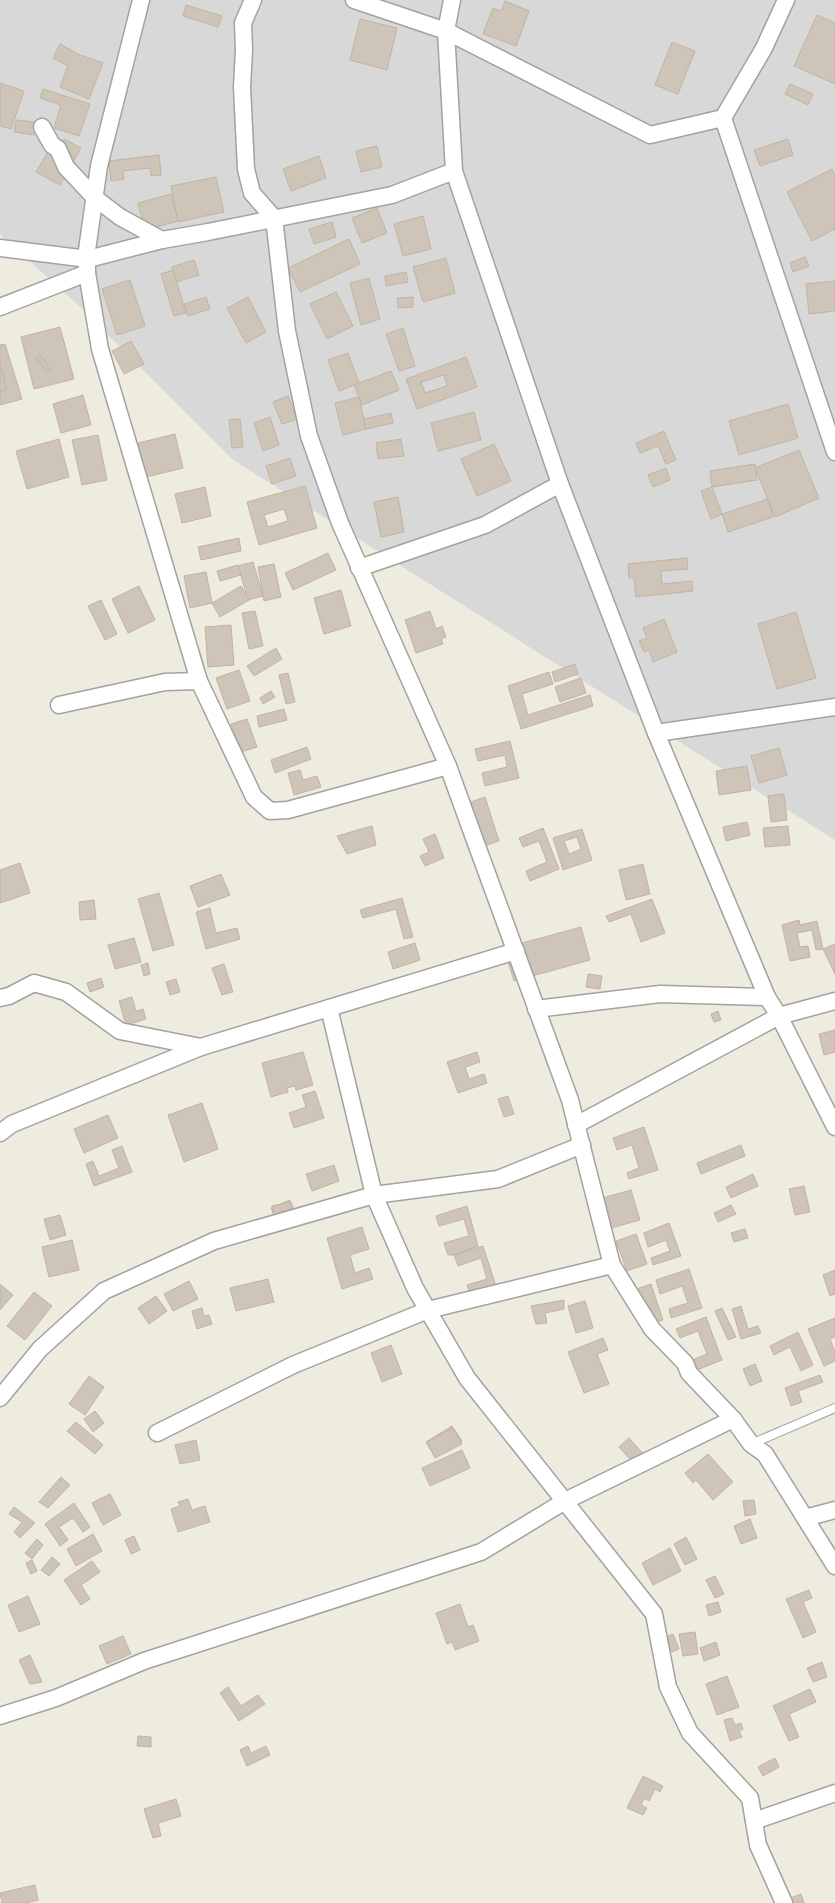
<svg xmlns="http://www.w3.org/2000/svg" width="835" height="1903" font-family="'Roboto Condensed',sans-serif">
	<rect width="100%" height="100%" fill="#eeebdf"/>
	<!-- residential -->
	<path fill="#d9d8d8" d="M0,0H835V840L232,459L77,304L0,234Z"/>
	<!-- building -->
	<g fill="#cec5b8" stroke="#c1b4a0" fill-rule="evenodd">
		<path d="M505,1L529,11L516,46L483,34L493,8L501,11Z"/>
		<path d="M186,5L222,16L218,27L183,16Z"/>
		<path d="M817,15L835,23V84L794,66Z"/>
		<path d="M360,19L397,28L387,70L350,60Z"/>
		<path d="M672,42L695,51L678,94L655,85Z"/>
		<path d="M60,44L80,55L103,63L89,99L60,87L68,66L53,58Z"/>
		<path d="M0,83L24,91L11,129L0,126Z"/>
		<path d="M790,84L813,94L808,105L785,94Z"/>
		<path d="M43,89L90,104L79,136L54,128L61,105L40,98Z"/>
		<path d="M16,120L35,122L34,135L14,132Z"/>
		<path d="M64,139L81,148L60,185L36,172L52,145L58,149Z"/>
		<path d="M788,139L793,155L760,166L754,150Z"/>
		<path d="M377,146L382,167L361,172L356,151Z"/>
		<path d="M159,155L161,175L151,176L150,168L123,171L124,179L111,181L109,161Z"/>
		<path d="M319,156L326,178L291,191L283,169Z"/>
		<path d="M832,169L835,176V229L812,241L787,192Z"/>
		<path d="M216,177L224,212L178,222L171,186Z"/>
		<path d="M171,194L178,221L145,230L138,203Z"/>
		<path d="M377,208L387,233L362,243L352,218Z"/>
		<path d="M423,216L431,249L403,256L394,224Z"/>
		<path d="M332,222L336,237L314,244L309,229Z"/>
		<path d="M349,239L360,264L300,292L288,268Z"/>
		<path d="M805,257L809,266L793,272L790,263Z"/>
		<path d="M446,258L455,293L423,302L413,267Z"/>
		<path d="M194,260L199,275L176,282L172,267Z"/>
		<path d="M173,270L186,313L174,316L161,274Z"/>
		<path d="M406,272L408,282L386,286L385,276Z"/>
		<path d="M369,278L380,319L361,325L350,283Z"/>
		<path d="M130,280L145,326L117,335L102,289Z"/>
		<path d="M835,281V311L809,314L806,284Z"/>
		<path d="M336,292L353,326L327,339L310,304Z"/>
		<path d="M206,297L210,309L188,316L184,304Z"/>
		<path d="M248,297L266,332L246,343L227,308Z"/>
		<path d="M413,297V307L398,308L397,298Z"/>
		<path d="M60,327L74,379L34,389L21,337Z"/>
		<path d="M403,328L415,366L399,371L386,334Z"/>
		<path d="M131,341L144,364L124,374L112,351Z"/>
		<path d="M5,344L22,399L0,405V345Z"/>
		<path d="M348,353L359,383L339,391L328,360Z"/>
		<path d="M40,355L50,369L47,372L36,358Z"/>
		<path d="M466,357L477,387L417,409L406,379ZM444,375L447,386L425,393L421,382Z"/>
		<path d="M0,371H3L6,390L0,391Z"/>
		<path d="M391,371L399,390L362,405L354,385Z"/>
		<path d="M83,395L91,425L61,433L53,404Z"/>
		<path d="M288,396L297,419L282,424L273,402Z"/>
		<path d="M359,397L366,429L343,435L335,403Z"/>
		<path d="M788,404L798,438L739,455L729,421Z"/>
		<path d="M474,412L481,440L438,451L431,423Z"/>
		<path d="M391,413L393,423L366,429L364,419Z"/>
		<path d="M270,417L279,445L263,451L254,423Z"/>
		<path d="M240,419L243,447L232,448L229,420Z"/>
		<path d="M664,431L676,460L666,464L658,446L640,453L636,443Z"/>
		<path d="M175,434L183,468L146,477L138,443Z"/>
		<path d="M98,435L107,480L82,485L72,440Z"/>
		<path d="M59,439L69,477L27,489L16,451Z"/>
		<path d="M401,439L404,456L378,459L376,443Z"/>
		<path d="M494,444L511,481L477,496L461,459Z"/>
		<path d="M799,450L819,498L775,517L755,468Z"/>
		<path d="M290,458L296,476L272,484L266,466Z"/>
		<path d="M755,464L757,480L712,487L710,471Z"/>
		<path d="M666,468L670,480L653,487L648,475Z"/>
		<path d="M305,486L317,528L259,545L247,502ZM284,509L288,521L268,527L264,515Z"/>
		<path d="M205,487L211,516L182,523L175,494Z"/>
		<path d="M712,487L722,514L711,519L701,491Z"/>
		<path d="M398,497L404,532L381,537L374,502Z"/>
		<path d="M768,499L773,517L728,532L722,514Z"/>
		<path d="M239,538L241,551L201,560L198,547Z"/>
		<path d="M328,553L336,570L293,590L285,573Z"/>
		<path d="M687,558L688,569L661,571L662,584L692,581L693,591L636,597L634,578H629L628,564Z"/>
		<path d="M253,562L263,596L248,600L238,566Z"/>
		<path d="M274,564L281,597L264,601L258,567Z"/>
		<path d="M238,565L241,575L220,581L217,571Z"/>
		<path d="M206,572L212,603L190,608L184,576Z"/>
		<path d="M139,586L155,620L128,633L112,599Z"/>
		<path d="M241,586L249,600L220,617L212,603Z"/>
		<path d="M341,590L351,626L324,634L314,598Z"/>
		<path d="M101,600L117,634L105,640L88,606Z"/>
		<path d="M255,611L263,646L249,649L242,613Z"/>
		<path d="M430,611L436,629L442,626L446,637L441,639L443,644L416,653L405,620Z"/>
		<path d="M796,612L816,678L777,689L758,624Z"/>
		<path d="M664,619L677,652L653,662L649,650L644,652L639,641L647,638L643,628Z"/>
		<path d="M231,625L234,665L208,667L205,627Z"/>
		<path d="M276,648L282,659L254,676L247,666Z"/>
		<path d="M575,664L578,674L555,682L552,672Z"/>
		<path d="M239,670L250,701L227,709L216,678Z"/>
		<path d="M549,672L553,684L522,694L528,715L590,695L593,706L521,729L508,686Z"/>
		<path d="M288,673L295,702L286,704L279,675Z"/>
		<path d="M581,678L586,693L560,702L555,687Z"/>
		<path d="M271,691L275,697L263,704L260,698Z"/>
		<path d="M284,709L287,720L259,727L257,716Z"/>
		<path d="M247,719L257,747L241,752L231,724Z"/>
		<path d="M510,741L519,778L485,786L482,773L507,767L505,755L478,761L475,749Z"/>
		<path d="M307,747L311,759L275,773L271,760Z"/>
		<path d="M779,748L787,775L759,783L751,756Z"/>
		<path d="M747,766L751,790L719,795L716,771Z"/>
		<path d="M300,770L303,780L317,776L321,787L294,795L288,773Z"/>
		<path d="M784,794L787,820L771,822L768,796Z"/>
		<path d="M485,797L499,841L478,848L468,803Z"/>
		<path d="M747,822L750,835L726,841L723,827Z"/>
		<path d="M372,826L376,845L347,854L337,836Z"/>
		<path d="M788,826L790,845L765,847L763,828Z"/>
		<path d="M543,828L559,869L530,881L526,871L547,862L539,841L523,847L519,838Z"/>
		<path d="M582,829L592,860L563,870L553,838ZM577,837L581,849L569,854L564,841Z"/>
		<path d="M435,834L444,858L425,866L420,856L429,852L423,839Z"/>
		<path d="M20,863L30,893L0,903V870Z"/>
		<path d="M643,864L650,894L626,900L619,870Z"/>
		<path d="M221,874L230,895L198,907L190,886Z"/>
		<path d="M159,893L174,945L153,951L138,899Z"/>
		<path d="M402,898L413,937L404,939L396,909L363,918L360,910Z"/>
		<path d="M652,899L665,933L641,942L631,914L609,922L606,916Z"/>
		<path d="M94,900L96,919L80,920L79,902Z"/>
		<path d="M210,908L216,933L237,928L240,939L206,949L196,912Z"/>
		<path d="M799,920L800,925L817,921L823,949L816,950L812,930L797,933L800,947L808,946L810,957L790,961L782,925Z"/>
		<path d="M581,927L590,960L514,981L504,948Z"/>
		<path d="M134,938L141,962L115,969L108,945Z"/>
		<path d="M415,943L420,960L393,969L388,952Z"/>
		<path d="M835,944V974L823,949Z"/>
		<path d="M148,963L150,974L144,976L141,965Z"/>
		<path d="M224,964L233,992L222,995L212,968Z"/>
		<path d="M588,974L602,976L600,989L586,987Z"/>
		<path d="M101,978L104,987L90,992L87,983Z"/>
		<path d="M176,979L180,992L170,995L166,982Z"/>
		<path d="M132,997L136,1011L143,1009L146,1019L126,1025L119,1001Z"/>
		<path d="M718,1011L721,1020L714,1022L711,1014Z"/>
		<path d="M835,1030V1052L824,1055L819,1034Z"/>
		<path d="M303,1052L313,1085L296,1090L295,1086L287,1088L288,1092L271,1097L262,1063Z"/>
		<path d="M477,1052L480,1062L465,1067L469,1079L484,1074L487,1083L458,1093L447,1062Z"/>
		<path d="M315,1091L324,1118L294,1128L289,1113L306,1107L302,1095Z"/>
		<path d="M508,1096L514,1114L504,1117L498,1099Z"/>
		<path d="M202,1103L218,1149L184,1162L168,1115Z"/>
		<path d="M108,1115L118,1138L84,1153L74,1129Z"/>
		<path d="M644,1127L658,1170L629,1179L627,1173L639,1168L632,1145L617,1150L613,1138Z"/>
		<path d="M741,1145L745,1156L701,1174L697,1163Z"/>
		<path d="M122,1146L132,1172L94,1186L86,1164L93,1161L99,1176L119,1168L112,1150Z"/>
		<path d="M334,1165L339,1181L312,1191L306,1174Z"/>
		<path d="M753,1174L758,1186L731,1198L726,1187Z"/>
		<path d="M804,1186L810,1212L795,1215L789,1189Z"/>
		<path d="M631,1190L640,1220L611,1228L602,1198Z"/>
		<path d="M290,1200L294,1209L275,1217L271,1208Z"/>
		<path d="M289,1202L293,1217L275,1221L272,1206Z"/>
		<path d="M731,1205L736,1214L718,1222L714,1213Z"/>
		<path d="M467,1206L478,1246L454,1255H448L444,1243L469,1236L464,1219L439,1226L436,1216Z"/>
		<path d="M60,1215L66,1235L50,1240L44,1219Z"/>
		<path d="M669,1223L681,1256L653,1265L651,1258L670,1251L666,1240L648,1247L644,1233Z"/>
		<path d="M362,1227L369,1249L350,1255L355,1273L369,1268L373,1279L342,1289L327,1238Z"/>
		<path d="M745,1229L748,1238L734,1242L731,1233Z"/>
		<path d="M636,1234L647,1264L627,1271L616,1241Z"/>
		<path d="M72,1240L79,1270L49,1277L42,1247Z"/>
		<path d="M483,1246L496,1286L470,1294L467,1285L487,1279L481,1258L458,1266L454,1255Z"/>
		<path d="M689,1269L702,1308L671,1318L669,1309L688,1303L682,1286L660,1294L656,1280Z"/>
		<path d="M835,1270V1294L830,1296L823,1275Z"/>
		<path d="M268,1279L274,1302L236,1311L230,1288Z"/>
		<path d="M189,1281L198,1299L173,1311L164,1294Z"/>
		<path d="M0,1284L13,1295L0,1310Z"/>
		<path d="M651,1284L663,1320L643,1327L631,1291Z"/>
		<path d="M34,1292L52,1306L25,1340L7,1326Z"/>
		<path d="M156,1296L167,1311L149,1324L138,1308Z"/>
		<path d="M564,1300V1309L545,1313L547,1323L536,1324L531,1306Z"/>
		<path d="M585,1301L593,1328L576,1333L568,1306Z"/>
		<path d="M741,1306L748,1329L758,1326L761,1333L741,1339L732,1309Z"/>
		<path d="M202,1308L204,1316L209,1315L212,1324L197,1329L192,1311Z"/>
		<path d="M722,1308L736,1337L728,1340L715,1311Z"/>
		<path d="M706,1317L722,1360L689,1373L685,1363L707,1354L698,1331L680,1338L676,1329Z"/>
		<path d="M835,1318V1337L830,1339L835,1352V1361L824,1366L808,1329Z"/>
		<path d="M798,1332L813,1365L801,1371L790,1347L774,1355L770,1346Z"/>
		<path d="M603,1338L608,1350L597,1354L609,1384L584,1393L568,1352Z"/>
		<path d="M391,1345L402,1374L382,1382L371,1353Z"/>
		<path d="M755,1364L762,1381L750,1386L743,1369Z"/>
		<path d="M820,1375L823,1382L798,1391L802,1402L791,1406L785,1388Z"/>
		<path d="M89,1376L104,1387L85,1415L69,1404Z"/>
		<path d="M95,1411L104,1423L93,1432L84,1419Z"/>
		<path d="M76,1422L103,1445L95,1454L67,1431Z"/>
		<path d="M452,1426L462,1441L435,1457L426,1442Z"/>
		<path d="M453,1428L462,1444L435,1458L427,1442Z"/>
		<path d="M629,1438L647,1458L637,1467L619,1447Z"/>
		<path d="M196,1440L200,1460L180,1464L175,1445Z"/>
		<path d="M462,1450L470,1468L430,1486L422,1468Z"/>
		<path d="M708,1454L733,1482L713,1500L696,1480L693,1483L685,1473Z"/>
		<path d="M61,1477L70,1485L48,1508L39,1502Z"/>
		<path d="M110,1494L121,1515L103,1525L92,1503Z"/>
		<path d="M188,1499L192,1510L205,1506L210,1522L178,1532L171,1509L180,1506L178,1502Z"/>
		<path d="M754,1500L756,1514L745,1516L743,1501Z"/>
		<path d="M74,1503L90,1527L83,1532L73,1518L59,1527L68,1540L60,1546L45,1524Z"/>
		<path d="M14,1507L35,1523L20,1538L14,1532L22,1522L9,1514Z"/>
		<path d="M750,1519L757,1538L741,1544L734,1526Z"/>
		<path d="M93,1534L102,1551L76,1566L67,1549Z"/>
		<path d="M134,1536L140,1550L131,1554L125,1540Z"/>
		<path d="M686,1537L697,1559L685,1565L674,1544Z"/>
		<path d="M37,1539L43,1545L32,1559L25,1553Z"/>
		<path d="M670,1548L681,1571L653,1585L642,1563Z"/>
		<path d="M52,1557L60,1564L49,1576L41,1570Z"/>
		<path d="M32,1560L37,1571L31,1574L26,1563Z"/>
		<path d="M92,1561L100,1572L81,1585L90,1599L81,1605L64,1580Z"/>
		<path d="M715,1576L724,1594L715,1598L706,1580Z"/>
		<path d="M809,1590L812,1598L803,1602L816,1632L803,1638L786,1599Z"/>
		<path d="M28,1596L40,1624L19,1632L8,1605Z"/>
		<path d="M718,1602L721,1612L709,1616L706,1605Z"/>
		<path d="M460,1604L468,1627L473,1625L479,1641L455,1650L452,1642L447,1644L436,1613Z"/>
		<path d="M695,1632L698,1654L683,1656L679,1634Z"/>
		<path d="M673,1634L679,1649L672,1652L666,1637Z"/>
		<path d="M123,1636L131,1654L107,1664L99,1646Z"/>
		<path d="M716,1642L720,1655L704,1661L700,1648Z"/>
		<path d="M30,1655L42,1682L30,1684L19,1660Z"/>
		<path d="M822,1662L827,1677L813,1682L807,1668Z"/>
		<path d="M727,1676L739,1707L717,1715L706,1684Z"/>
		<path d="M228,1687L241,1706L258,1695L265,1704L239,1721L220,1693Z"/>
		<path d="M810,1689L816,1702L789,1714L799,1737L789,1741L773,1706Z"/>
		<path d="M732,1718L735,1725L741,1723L743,1729L739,1731L742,1737L730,1741L724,1720Z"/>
		<path d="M138,1736L151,1737V1747L137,1746Z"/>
		<path d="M248,1746L251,1753L266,1746L270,1755L247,1766L240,1750Z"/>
		<path d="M775,1758L779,1767L763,1776L758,1767Z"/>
		<path d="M643,1776L663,1786L660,1792L655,1789L649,1801L644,1798L641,1805L647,1808L643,1815L627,1808Z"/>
		<path d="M176,1799L181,1816L158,1823L161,1836L153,1838L144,1809Z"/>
		<path d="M35,1885L38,1900L26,1903H2L0,1893Z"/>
		<path d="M801,1894L804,1903H784L783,1901Z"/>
	</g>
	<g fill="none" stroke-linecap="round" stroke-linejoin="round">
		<defs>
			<path id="lane" d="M751,1444L835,1408"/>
			<g id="street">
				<path d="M141,0L99,166L87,250V273L100,349L199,681L254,797L270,811L288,810L448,766"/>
				<path d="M253,0L243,23L244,50L242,87L246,169L252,193L274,218L287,331L309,436L340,523L448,766L473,835L570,1100L612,1265L652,1329L685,1363L689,1373L733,1419L751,1444L765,1454L835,1566"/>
				<path d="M354,0L446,31L650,135L723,118L764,48L786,0"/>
				<path d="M452,0L446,31L454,171L560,484L656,733L767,997L779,1016L835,1001"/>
				<path d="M723,118L835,452"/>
				<path d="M42,127L52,145L58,149L66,167L95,198L120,217L162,240"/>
				<path d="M0,248L88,259L162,240L208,232L392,195L454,171"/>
				<path d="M0,307L87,273"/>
				<path d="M359,568L485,525L560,484"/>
				<path d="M59,705L165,682L199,681"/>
				<path d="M656,733L835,707"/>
				<path d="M0,998L9,996L34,983L66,992L120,1031L201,1047"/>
				<path d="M329,1008L374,1195L415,1288L467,1378L654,1614L668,1687L690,1733L750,1798L758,1845L784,1903"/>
				<path d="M536,1009L660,994L767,997"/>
				<path d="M576,1125L779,1016L835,1127"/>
				<path d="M0,1133L12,1124L201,1047L516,951"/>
				<path d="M0,1398L40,1349L104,1291L214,1241L374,1195L498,1179L582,1145"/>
				<path d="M157,1433L293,1365L428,1310L612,1265"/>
				<path d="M805,1518L835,1510"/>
				<path d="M0,1716L56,1698L144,1661L481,1552L565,1501L733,1419"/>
				<path d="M754,1821L835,1793"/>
			</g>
		</defs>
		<!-- lane casing -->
		<use href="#lane" stroke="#a2a2a2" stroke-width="10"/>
		<!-- street casing -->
		<use href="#street" stroke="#a2a2a2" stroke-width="19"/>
		<!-- lane -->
		<use href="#lane" stroke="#fff" stroke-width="8"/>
		<!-- street -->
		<use href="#street" stroke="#fff" stroke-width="16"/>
	</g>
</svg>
